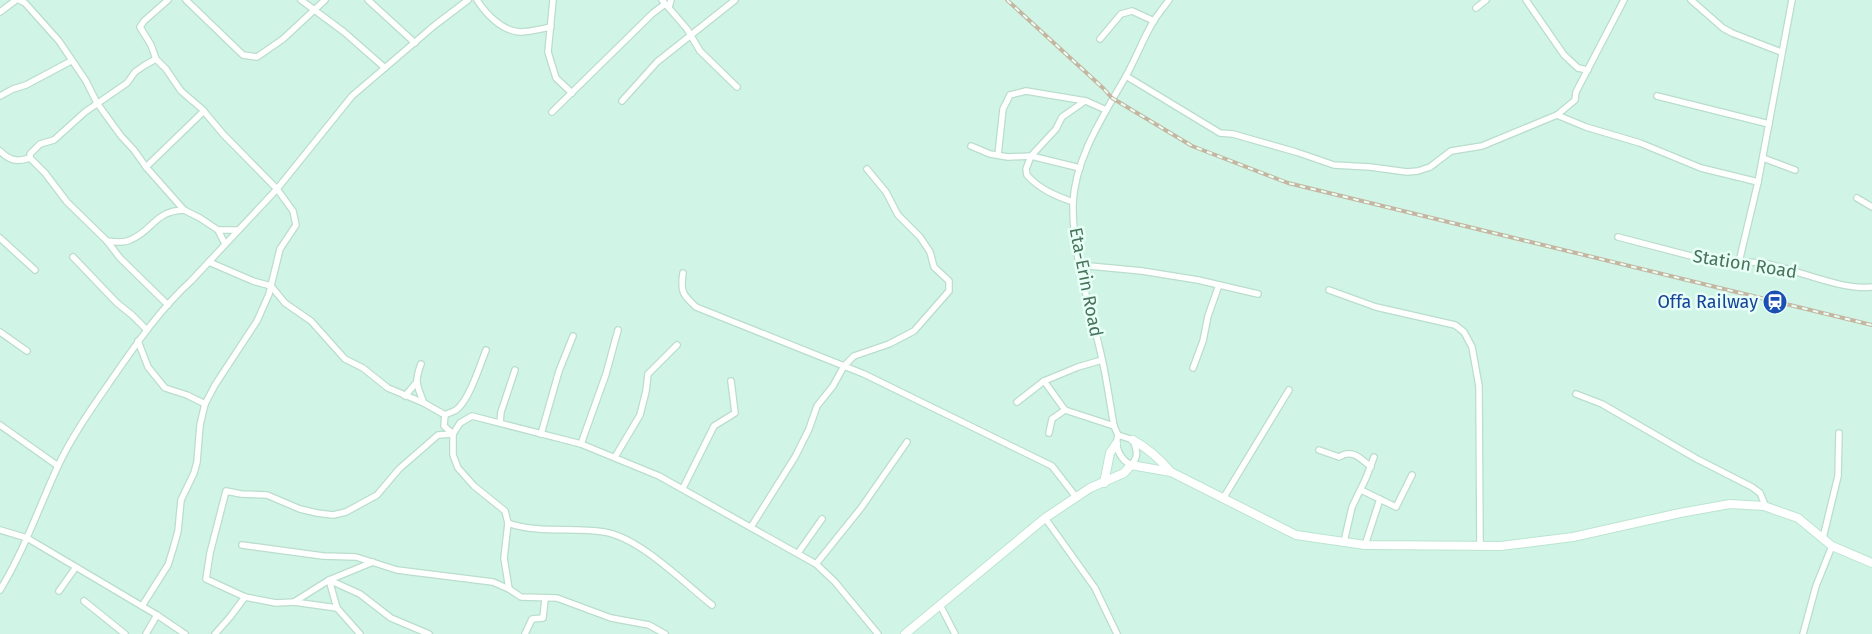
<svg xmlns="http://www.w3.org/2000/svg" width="1872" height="634" font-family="'Fira Sans',sans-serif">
	<rect width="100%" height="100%" fill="#e1fcf3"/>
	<!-- residential -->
	<rect fill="#d0f4e5" x="0" y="0" width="1872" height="634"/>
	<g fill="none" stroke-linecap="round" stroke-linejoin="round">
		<defs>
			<g id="street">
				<path d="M19,0L25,3L59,41L86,81L97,103L121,136L134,150L146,167L184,210L200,218L218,230L225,244"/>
				<path d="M186,0L243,55L257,57L283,39L325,0"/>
				<path d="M301,0L344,32L385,68"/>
				<path d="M368,0L415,43"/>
				<path d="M477,0C486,14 502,31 520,32C530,32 541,29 551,27"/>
				<path d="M553,0L548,52L556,78L572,93"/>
				<path d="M662,0L687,29L700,51L737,87"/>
				<path d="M1526,0L1564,55L1578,68L1588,70"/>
				<path d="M1691,0L1723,28L1732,33L1781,52"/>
				<path d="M669,7L671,0"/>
				<path d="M1476,8L1486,0"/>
				<path d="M0,12L16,0"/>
				<path d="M1100,39L1121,14L1132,11L1154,21"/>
				<path d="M1126,76L1220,133L1233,134L1296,152L1334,165L1370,167L1407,172L1418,171L1430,167L1451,151L1482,146L1557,115L1575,100L1576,92L1624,0"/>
				<path d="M0,96L13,89L26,85L71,61"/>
				<path d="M1657,96L1769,124"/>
				<path d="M622,101L657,62L735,0"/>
				<path d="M552,112L653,13L665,4"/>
				<path d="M1557,115L1586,127L1640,143L1701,168L1758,182"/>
				<path d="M971,146L990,154L1008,157L1031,156L1080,168"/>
				<path d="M0,151C10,161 17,162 30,158"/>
				<path d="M998,155L1003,109L1010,95L1026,91L1086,101L1106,110"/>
				<path d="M30,158L45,173L67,202L107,241L120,258L168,305"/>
				<path d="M30,158V154L40,144L54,140L85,112L127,83L135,72L145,65L156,59"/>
				<path d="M1763,158L1795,170"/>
				<path d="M146,167L204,111"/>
				<path d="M1857,198L1872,207"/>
				<path d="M1073,202C1056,196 1039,189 1027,175L1026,169L1031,156L1056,129L1062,117L1085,101"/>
				<path d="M218,230H237"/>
				<path d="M1618,237L1710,261C1729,264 1749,260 1768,264C1797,270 1844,291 1872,287"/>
				<path d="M0,238L35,270"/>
				<path d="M107,241C114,242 124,243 130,240C153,231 154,211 184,210"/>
				<path d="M73,257L117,303L132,315L147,330"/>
				<path d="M209,262L253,281L271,286L285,303L311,321L345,359L363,368L388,388L424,403L445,415"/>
				<path d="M1739,262L1758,182L1792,0"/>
				<path d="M1079,265L1142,271L1198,280L1258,294"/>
				<path d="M683,273C680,292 683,295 696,307L864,374L1052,466L1076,497"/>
				<path d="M1329,290L1376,307L1455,325L1464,332L1472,347L1479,386L1480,545"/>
				<path d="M0,332L27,351"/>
				<path d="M138,341L148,367L165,388L187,395L205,404"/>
				<path d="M486,350C480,365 469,401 456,410C453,412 448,413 445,415L444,426L453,434V455L458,468L474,486L505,511L508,523L504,558L509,589L521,597L557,598L611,618L649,625L665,634"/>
				<path d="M421,364C414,382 417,386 424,403"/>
				<path d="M1193,368L1203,341L1208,316L1219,285"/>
				<path d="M1044,381L1065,410L1114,426"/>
				<path d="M1576,394L1602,404L1697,459L1752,487L1760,493L1766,507"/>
				<path d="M405,396L416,383"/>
				<path d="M1017,402L1044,381L1078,367L1102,360"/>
				<path d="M500,422L501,412L515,370"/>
				<path d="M0,425L58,466"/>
				<path d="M1049,433L1052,419L1065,410"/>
				<path d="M541,434L559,371L573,336"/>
				<path d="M1118,435L1114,426C1110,404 1107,381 1102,359C1091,308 1072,257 1073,204C1075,157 1104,115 1126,76C1136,58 1143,39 1153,22C1158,14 1164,7 1169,0"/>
				<path d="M1118,435L1133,440C1137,450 1139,457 1131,465C1120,459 1114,447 1118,435Z"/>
				<path d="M581,444L606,374L618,330"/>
				<path d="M1319,450L1339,457C1352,448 1361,459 1371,467"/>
				<path d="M615,457L640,415L646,391L648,374L677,345"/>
				<path d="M683,488L714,426L735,413L731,381"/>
				<path d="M1361,490L1396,507L1412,475"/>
				<path d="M1224,497L1289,390"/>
				<path d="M1045,518L1095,588L1117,634"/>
				<path d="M508,523C539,534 572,527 604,532C639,537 684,583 712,605"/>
				<path d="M751,527L795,457L809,429L817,406L833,386L844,366L854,356L889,344L914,331L949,291V281L934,267L930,252L920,237L898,215L886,192L867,169"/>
				<path d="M0,530L27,538L157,615L185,634"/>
				<path d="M1823,538L1838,476L1839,433"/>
				<path d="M1344,542L1352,507L1366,478L1374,457"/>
				<path d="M242,545L323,556L356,557L397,570L493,582L509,589"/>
				<path d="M1365,545L1380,499"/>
				<path d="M798,553L822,519"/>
				<path d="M373,562L329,580L294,602L276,603L245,597L206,579L210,553L226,491L241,494L267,495L300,509L317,513L333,515L346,512L377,495L399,469L438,435L453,434L460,423L472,416L581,444L659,476L816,564L835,582L878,634"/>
				<path d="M816,564L861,508L907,442"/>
				<path d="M0,590C24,551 39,507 58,466C73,434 94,405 114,376C137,343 161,308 191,281L277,189L352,96L435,25L468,0"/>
				<path d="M59,591L76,567"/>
				<path d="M84,601L125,634"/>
				<path d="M294,602L337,608L360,634"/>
				<path d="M940,605L955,634"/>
				<path d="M142,606L168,565L173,549L178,531L181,500L194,473L197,462L200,425L205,404L215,385L257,321L269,294L280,249L296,225L293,211L277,189L223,134L202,109L181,91L166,69L156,59L151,45L140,27L144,21L168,0"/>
				<path d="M337,608L329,580L360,594L391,618L429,634"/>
				<path d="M146,634L157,615"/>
				<path d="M215,634L230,617L245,597"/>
				<path d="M525,634L532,619L543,618L545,599"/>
				<path d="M1803,634L1816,586L1832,546"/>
			</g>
			<g id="secondary">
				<path d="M1133,440C1149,449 1159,458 1171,472"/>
				<path d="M1104,483L1110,453L1116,444"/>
				<path d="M905,634L1045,518L1090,488L1124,473L1131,465L1171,472L1296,535L1365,545L1501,546L1573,537L1680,513L1730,504L1764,506L1798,518L1832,546L1872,563"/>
			</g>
		</defs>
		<!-- street casing -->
		<use href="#street" stroke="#baddcd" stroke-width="8"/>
		<!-- secondary casing -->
		<use href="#secondary" stroke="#bbe5d1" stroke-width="10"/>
		<!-- street -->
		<use href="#street" stroke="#fff" stroke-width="5.5"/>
		<!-- secondary -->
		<use href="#secondary" stroke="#fff" stroke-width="8"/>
		<defs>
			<path id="rail" d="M1007,0L1103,88L1112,98L1192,146L1288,183L1872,325"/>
		</defs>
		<!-- rail casing -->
		<use href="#rail" stroke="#c5b6a1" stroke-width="4"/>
		<!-- rail -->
		<use href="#rail" stroke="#e8fff7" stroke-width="2" stroke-dasharray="5.5" stroke-linecap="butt"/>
	</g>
	<!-- icons -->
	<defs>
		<symbol id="station-disc" viewBox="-11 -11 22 22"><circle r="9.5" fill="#1a4fb4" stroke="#e8fff7"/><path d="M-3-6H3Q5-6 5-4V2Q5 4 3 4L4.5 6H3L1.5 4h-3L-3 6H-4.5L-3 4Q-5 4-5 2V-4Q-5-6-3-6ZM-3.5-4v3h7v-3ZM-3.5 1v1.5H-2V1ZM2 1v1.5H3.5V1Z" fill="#fff"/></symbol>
	</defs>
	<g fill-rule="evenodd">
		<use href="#station-disc" x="1761" y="288" width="28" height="28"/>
	</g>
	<g text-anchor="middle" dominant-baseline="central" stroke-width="5" stroke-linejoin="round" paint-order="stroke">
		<!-- street labels -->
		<g font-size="18" fill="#48735a" stroke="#e8fff7">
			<text transform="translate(1745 264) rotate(9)">Station Road</text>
			<text transform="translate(1086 282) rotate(79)">Eta-Erin Road</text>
		</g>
		<!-- transit labels -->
		<g font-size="18" fill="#164399" stroke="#e8fff7" text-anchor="end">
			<text x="1758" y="302">Offa Railway</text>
		</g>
	</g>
</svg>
